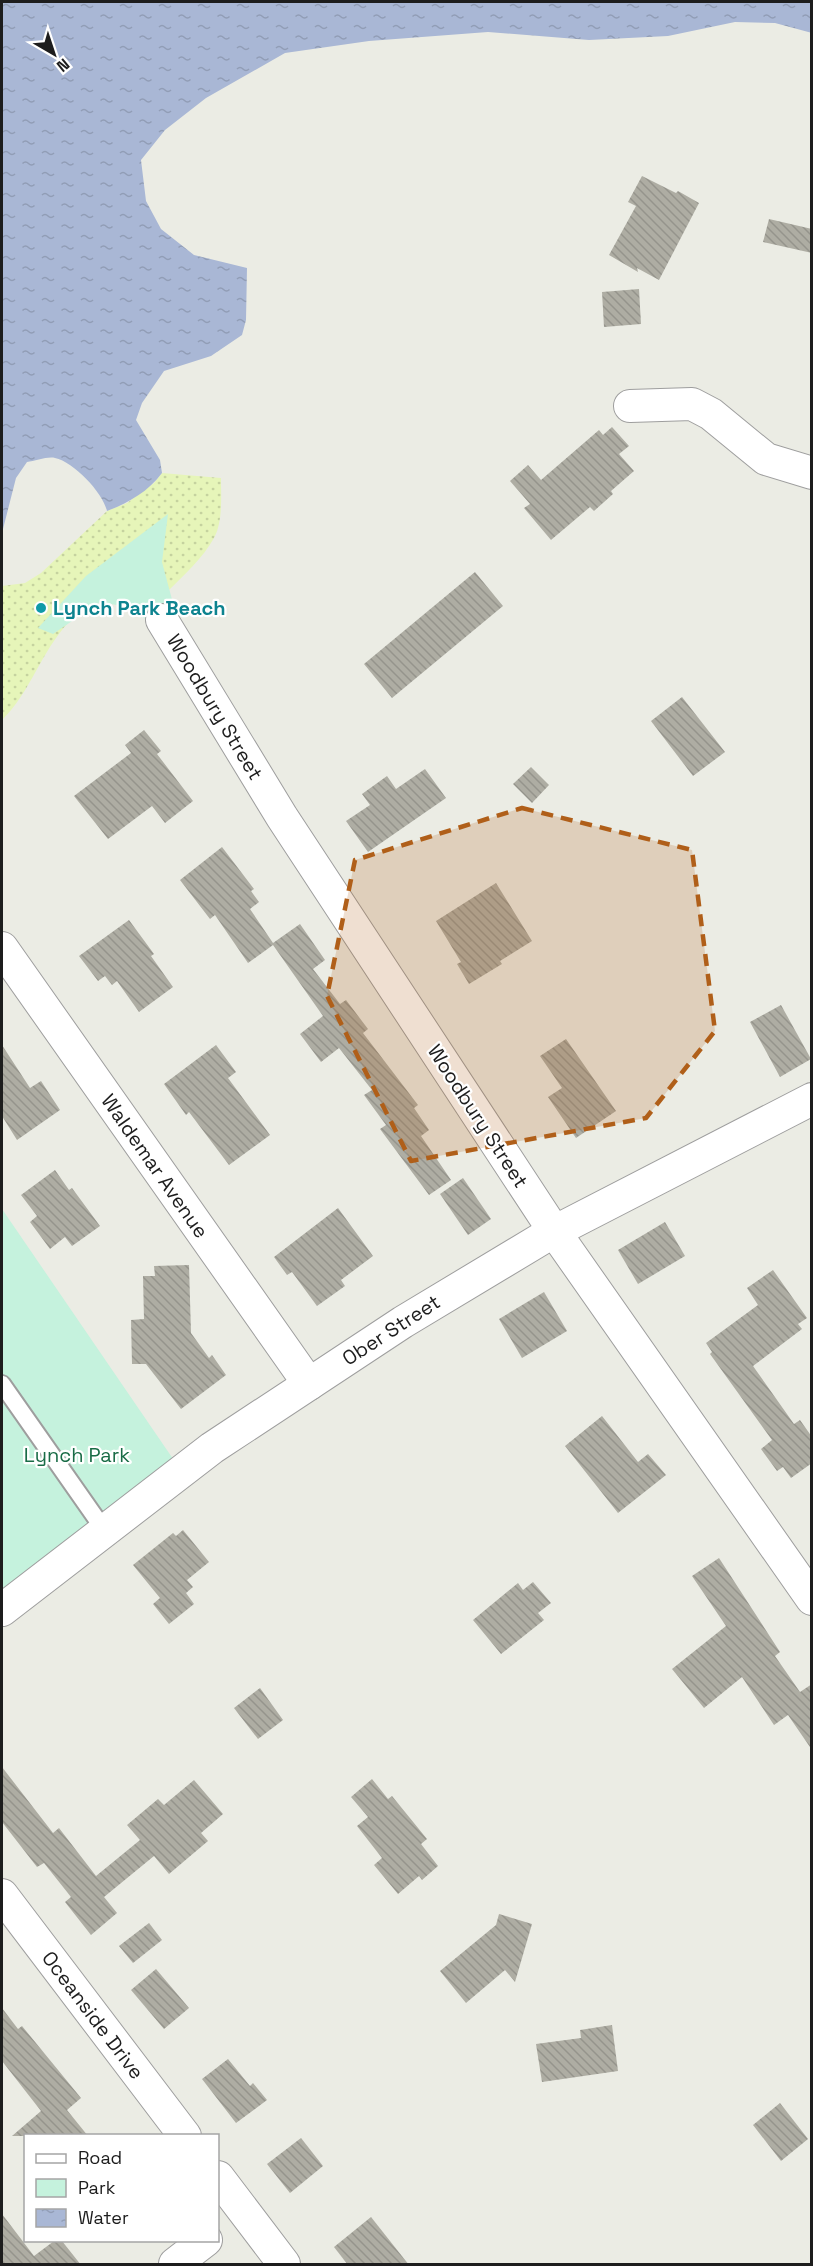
<svg xmlns="http://www.w3.org/2000/svg" width="813" height="2266" font-family="'Space Grotesk',sans-serif">
	<defs>
		<pattern id="sand-dots" width="8" height="8" patternUnits="userSpaceOnUse" patternTransform="scale(1.5)"><rect width="8" height="8" fill="#e6f5b9"/><path d="M2 2h.1M6 6h.1" fill="none" stroke="#c5d29f" stroke-width="1.8" stroke-linecap="round"/></pattern>
		<pattern id="water-ripples" width="26" height="14" patternUnits="userSpaceOnUse" patternTransform="scale(1.5)"><rect width="26" height="14" fill="#a9b7d5"/><path d="M2 4q2-2 4 0t4 0M15 11q2-2 4 0t4 0" fill="none" stroke="#919db6"/></pattern>
		<pattern id="building-back-hatch" width="6" height="6" patternUnits="userSpaceOnUse" patternTransform="scale(1.5)"><rect width="6" height="6" fill="#aeada3"/><path d="M-1 5l2 2M0 0l6 6M5-1l2 2" fill="none" stroke="#95948c"/></pattern>
	</defs>
	<rect width="100%" height="100%" fill="#ebece4"/>
	<!-- sand -->
	<path fill="url(#sand-dots)" d="M162,473L221,478C221,496 223,522 214,538C203,558 184,575 168,591L120,583C103,596 82,608 68,623C41,652 30,693 2,720V586L25,583L41,573L107,511L127,503L154,483Z"/>
	<!-- park -->
	<g fill="#c5f2dd">
		<path d="M168,514L162,562L174,607L155,624L122,606L100,602L53,634L38,628L86,576Z"/>
		<path d="M2,1209L182,1472L2,1611Z"/>
	</g>
	<!-- water -->
	<path fill="url(#water-ripples)" d="M2,2H811L812,33L775,23L735,22L668,36L589,40L488,32L369,41L285,53L206,98L165,130L141,160L146,201L161,229L194,255L247,268L246,320L242,335L211,356L164,371L142,403L136,420L160,460L162,473C148,492 128,503 107,511C103,493 74,462 55,458C48,456 35,461 27,462L16,478L2,533Z"/>
	<!-- building -->
	<g fill="url(#building-back-hatch)">
		<path d="M642,176L676,193L678,191L699,203L659,280L637,268L638,272L609,255L636,206L628,202Z"/>
		<path d="M769,219L812,229V253L763,242Z"/>
		<path d="M639,289L641,324L604,327L602,292Z"/>
		<path d="M612,427L629,446L619,454L634,471L611,491L613,494L594,511L590,507L551,540L524,508L530,504L510,481L528,465L541,480L599,430L603,435Z"/>
		<path d="M475,572L503,606L392,698L364,664Z"/>
		<path d="M682,697L725,752L693,776L651,721Z"/>
		<path d="M144,730L161,751L157,754L193,801L165,823L152,806L108,839L74,796L131,753L125,745Z"/>
		<path d="M531,767L549,785L532,803L513,784Z"/>
		<path d="M425,769L446,798L368,852L346,821L370,805L362,794L387,776L396,789Z"/>
		<path d="M222,847L254,889L251,891L259,902L250,909L273,943L300,924L325,960L313,969L340,1004L346,1000L368,1029L363,1033L418,1105L414,1108L429,1130L421,1136L451,1180L429,1195L380,1129L386,1125L364,1095L372,1090L339,1048L321,1062L300,1034L323,1016L273,945L248,963L215,915L210,919L180,880Z"/>
		<path d="M496,883L532,941L500,961L502,964L469,984L457,964L461,962L436,921Z"/>
		<path d="M129,920L154,954L151,956L173,987L139,1012L117,981L112,985L105,976L98,981L79,956Z"/>
		<path d="M781,1005L811,1059L780,1077L750,1022Z"/>
		<path d="M566,1039L616,1111L576,1138L548,1097L562,1088L540,1056Z"/>
		<path d="M2,1045L30,1088L41,1081L60,1110L17,1140L2,1116Z"/>
		<path d="M216,1045L236,1072L228,1078L270,1135L229,1165L189,1112L186,1115L164,1084Z"/>
		<path d="M55,1170L69,1190L72,1188L100,1226L72,1246L65,1237L50,1249L30,1222L37,1216L21,1195Z"/>
		<path d="M463,1178L491,1219L468,1235L440,1194Z"/>
		<path d="M338,1208L373,1256L341,1280L345,1286L317,1306L292,1272L287,1275L274,1257Z"/>
		<path d="M665,1222L685,1256L638,1284L618,1250Z"/>
		<path d="M189,1265L191,1333L209,1358L212,1355L226,1375L181,1409L146,1364H132L131,1320L144,1319L143,1276H155L154,1266Z"/>
		<path d="M773,1270L807,1318L798,1324L802,1329L753,1366L794,1424L800,1420L812,1437V1463L791,1478L783,1467L777,1471L761,1449L772,1440L710,1354L712,1352L706,1343L758,1305L747,1288Z"/>
		<path d="M544,1292L567,1331L522,1358L499,1319Z"/>
		<path d="M602,1416L638,1462L648,1454L666,1475L618,1513L565,1446Z"/>
		<path d="M183,1530L209,1562L187,1580L193,1587L186,1593L194,1604L169,1624L153,1604L160,1598L133,1565L173,1533L176,1536Z"/>
		<path d="M719,1558L780,1652L775,1656L800,1692L812,1684V1750L788,1715L774,1725L742,1677L704,1708L672,1669L726,1626L692,1576Z"/>
		<path d="M533,1582L551,1603L538,1613L544,1620L501,1654L473,1620L518,1583L523,1590Z"/>
		<path d="M260,1688L283,1720L258,1739L234,1708Z"/>
		<path d="M2,1767L53,1833L59,1828L96,1876L140,1840L127,1825L158,1799L164,1805L194,1780L223,1814L201,1833L208,1841L169,1874L154,1856L104,1897L117,1913L91,1935L65,1902L71,1897L44,1863L37,1867L2,1822Z"/>
		<path d="M372,1779L388,1799L392,1796L427,1839L421,1844L438,1866L422,1880L419,1876L398,1894L374,1865L382,1858L357,1826L368,1817L351,1797Z"/>
		<path d="M499,1914L532,1924L515,1982L505,1970L466,2003L440,1971L496,1925Z"/>
		<path d="M149,1923L162,1940L133,1963L119,1946Z"/>
		<path d="M156,1969L189,2008L164,2029L131,1990Z"/>
		<path d="M2,2008L18,2029L22,2026L81,2098L67,2110L88,2136H12L41,2111L2,2061Z"/>
		<path d="M612,2025L618,2071L542,2082L536,2044L581,2038L580,2030Z"/>
		<path d="M228,2059L250,2086L253,2083L267,2100L236,2123L202,2079Z"/>
		<path d="M780,2103L808,2139L781,2161L753,2125Z"/>
		<path d="M301,2138L323,2166L290,2193L267,2164Z"/>
		<path d="M2,2214L34,2256L54,2241H62L81,2265H2Z"/>
		<path d="M371,2217L409,2265H348L334,2247Z"/>
	</g>
	<g fill="none" stroke-linecap="round" stroke-linejoin="round">
		<defs>
			<path id="lane" d="M2,1384L105,1531"/>
			<g id="street">
				<path d="M630,406L692,404L711,414L766,459L812,473"/>
				<path d="M162,620L282,817L554,1231L812,1599"/>
				<path d="M2,948L309,1384"/>
				<path d="M2,1610L212,1448L403,1322L546,1236L812,1099"/>
				<path d="M2,1895L185,2136"/>
				<path d="M218,2177L284,2264"/>
				<path d="M175,2264L206,2240"/>
			</g>
		</defs>
		<!-- lane casing -->
		<use href="#lane" stroke="#9e9e9e" stroke-width="20"/>
		<!-- street casing -->
		<use href="#street" stroke="#9e9e9e" stroke-width="34"/>
		<!-- lane -->
		<use href="#lane" stroke="#fff" stroke-width="16"/>
		<!-- street -->
		<use href="#street" stroke="#fff" stroke-width="32"/>
	</g>
	<!-- marked area -->
	<path fill="#b05f19" fill-opacity="0.2" stroke="#b05f19" stroke-width="4.5" stroke-dasharray="12 8" stroke-linejoin="round" d="M522,808L692,850L715,1031L646,1118L411,1161L327,996L355,860Z"/>
	<!-- markers -->
	<circle fill="#0f9aa8" stroke="#fff" stroke-width="2" cx="41" cy="608" r="6"/>
	<g text-anchor="middle" dominant-baseline="central" stroke-width="4.5" stroke-linejoin="round" paint-order="stroke">
		<!-- culture labels -->
		<g font-size="20" font-weight="bold" fill="#0d838f" stroke="#fff" text-anchor="start">
			<text x="53" y="608">Lynch Park Beach</text>
		</g>
		<!-- street labels -->
		<g font-size="20" fill="#1d1d1d" stroke="#fff">
			<text transform="translate(215 707) rotate(59)">Woodbury Street</text>
			<text transform="translate(478 1116) rotate(57)">Woodbury Street</text>
			<text transform="translate(155 1166) rotate(55)">Waldemar Avenue</text>
			<text transform="translate(391 1330) rotate(-33)">Ober Street</text>
			<text transform="translate(93 2015) rotate(53)">Oceanside Drive</text>
		</g>
		<!-- park labels -->
		<g font-size="20" fill="#196c46" stroke="#fff">
			<text x="77" y="1455">Lynch Park</text>
		</g>
	</g>
	<!-- border -->
	<rect width="813" height="2266" fill="none" stroke="#1d1d1d" stroke-width="6"/>
	<!-- legend -->
	<rect x="24" y="2134" width="195" height="108" fill="#ffffff" stroke="#a5a5a5" stroke-width="1.5"/>
	<rect x="36" y="2154" width="30" height="9" fill="#ffffff" stroke="#a5a5a5" stroke-width="1.5"/>
	<text x="78" y="2164" font-size="18" fill="#1d1d1d">Road</text>
	<rect x="36" y="2179" width="30" height="18" fill="#c5f2dd" stroke="#a5a5a5" stroke-width="1.5"/>
	<text x="78" y="2194" font-size="18" fill="#1d1d1d">Park</text>
	<rect x="36" y="2209" width="30" height="18" fill="url(#water-ripples)" stroke="#a5a5a5" stroke-width="1.5"/>
	<text x="78" y="2224" font-size="18" fill="#1d1d1d">Water</text>
	<!-- north arrow -->
	<g transform="translate(54 54) rotate(141)" stroke="#ffffff" stroke-width="4.5" paint-order="stroke">
	<path d="M0-4.5L10 22L0 15L-10 22Z" fill="#1d1d1d"/>
	<text y="-9" font-size="16" font-weight="bold" text-anchor="middle" fill="#1d1d1d">N</text>
	</g>
</svg>
